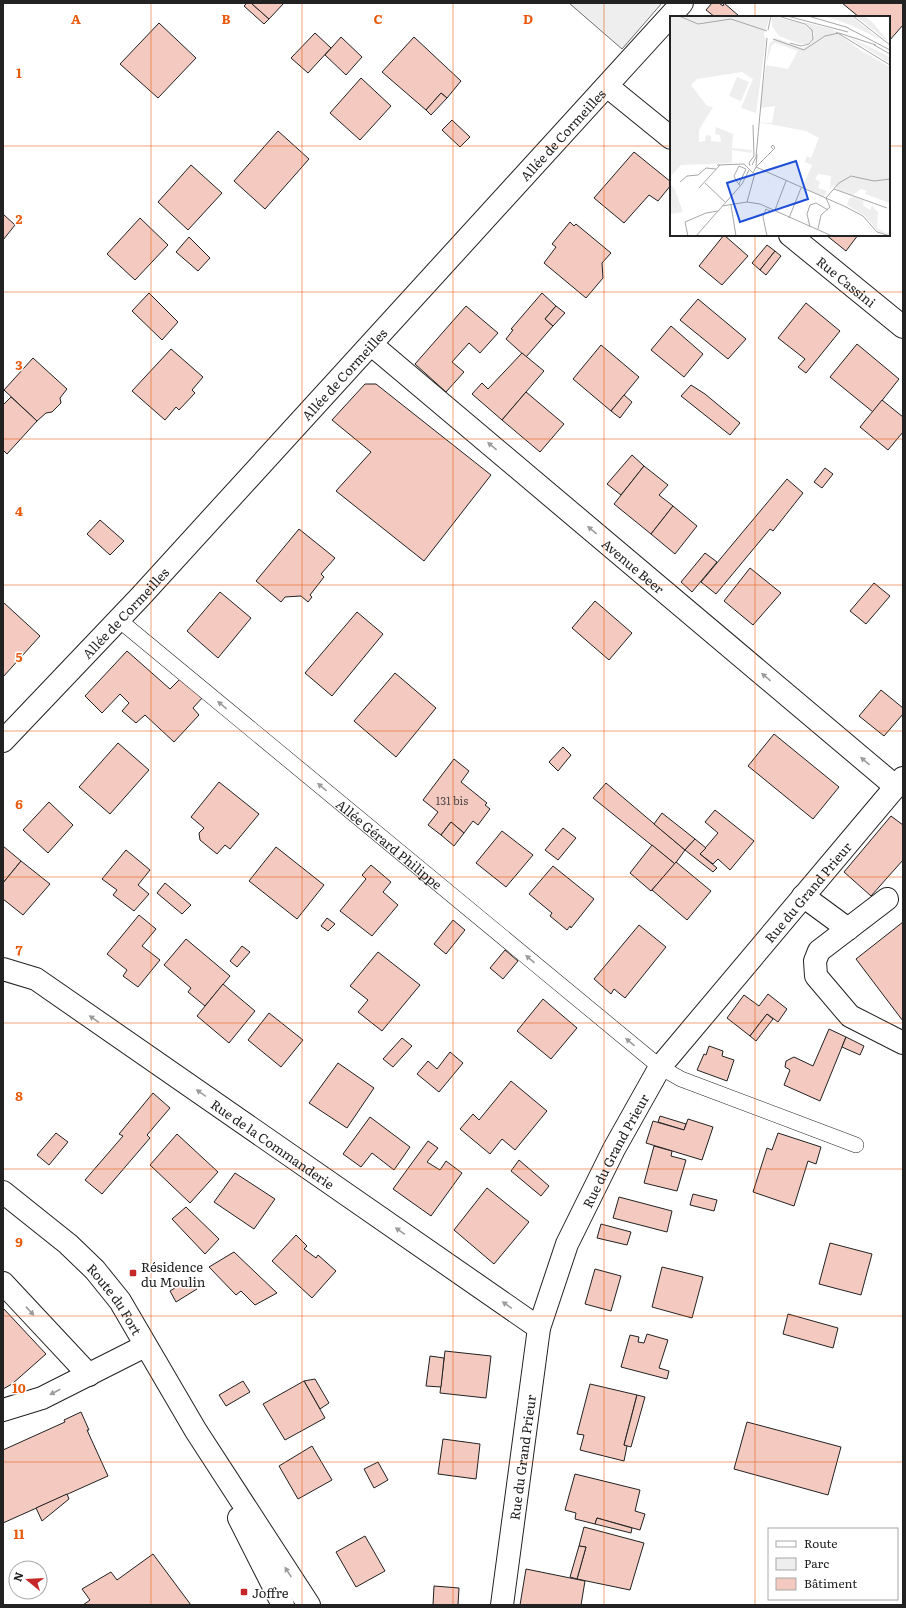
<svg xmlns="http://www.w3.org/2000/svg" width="906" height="1608" font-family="Literata,serif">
	<rect width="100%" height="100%" fill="#fff"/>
	<!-- green -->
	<path fill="#eee" stroke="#6f6f6f" d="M569,3H662L622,49Z"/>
	<!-- building -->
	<g fill="#f3c9c0" stroke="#222">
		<path d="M247,3H251L269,19L264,24L244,6Z"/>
		<path d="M251,3H284L269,19Z"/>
		<path d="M712,3H719L723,6L724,3L739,16L738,17H715L706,10Z"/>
		<path d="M842,3H903V25L889,41V17H859Z"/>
		<path d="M159,23L196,58L158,98L120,64Z"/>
		<path d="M315,33L331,48L308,73L291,58Z"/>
		<path d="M341,37L362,57L346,75L325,55Z"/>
		<path d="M414,37L461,81L447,98L441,93L426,110L382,72Z"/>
		<path d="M361,78L391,106L360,140L330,113Z"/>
		<path d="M441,93L447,98L431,115L426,110Z"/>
		<path d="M452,120L470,137L460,147L442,130Z"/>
		<path d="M278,131L309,159L265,209L234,181Z"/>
		<path d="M634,152L671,182V185L658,201L649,195L624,223L594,198Z"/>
		<path d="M191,165L222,193L188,230L158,202Z"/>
		<path d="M3,214L15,225L3,240Z"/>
		<path d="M140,218L168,245L135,280L107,254Z"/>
		<path d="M570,222L574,226L576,224L611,253L602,263L603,278L586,298L544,263L556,247L552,244Z"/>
		<path d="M724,235L748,256L722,285L699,266Z"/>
		<path d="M826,235H858L846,251Z"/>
		<path d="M189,237L210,258L198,271L176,252Z"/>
		<path d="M767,245L775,251L760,270L752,263Z"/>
		<path d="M775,251L781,256L766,275L760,270Z"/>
		<path d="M149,293L178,322L162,340L132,311Z"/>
		<path d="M542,293L556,306L545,319L553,326L526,357L506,339L513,330L511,329Z"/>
		<path d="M698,299L746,339L728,359L680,320Z"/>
		<path d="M806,303L840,331L806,373L798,367L805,359L778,338Z"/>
		<path d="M466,306L498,333L480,353L469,343L452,362L464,372L446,392L415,364Z"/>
		<path d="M556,306L565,313L553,326L545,319Z"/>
		<path d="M671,326L703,354L684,377L651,350Z"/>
		<path d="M857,344L899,379L873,412L830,377Z"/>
		<path d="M601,345L639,377L611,411L573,379Z"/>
		<path d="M171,349L203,377L192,390L195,393L179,410L176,407L165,420L132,391Z"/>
		<path d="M522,353L544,371L502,420L472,394L482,383L488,389Z"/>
		<path d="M33,358L67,389L60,398L61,403L52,412L46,413L37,421L4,390Z"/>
		<path d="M365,384H376L491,475L424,561L336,491L371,452L332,420Z"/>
		<path d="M691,385L705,394L740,423L730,435L681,396Z"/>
		<path d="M526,392L564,424L540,452L502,420Z"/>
		<path d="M624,395L632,402L620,418L611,411Z"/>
		<path d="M11,397L37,421L7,454L3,450V405Z"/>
		<path d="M882,400L903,417V432L888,450L860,427Z"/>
		<path d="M632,455L644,466L621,495L607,484Z"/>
		<path d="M644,466L668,485L659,495L673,506L651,534L614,504Z"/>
		<path d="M825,468L833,474L822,488L814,482Z"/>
		<path d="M787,479L803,493L773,531L770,529L716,594L701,582Z"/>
		<path d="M673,506L697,526L675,554L651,534Z"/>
		<path d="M100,520L124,541L110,555L87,534Z"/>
		<path d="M299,529L335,558L321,574L324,577L310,595L312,597L308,602L301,596L285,597L281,602L256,581Z"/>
		<path d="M705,553L717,562L692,592L681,582Z"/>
		<path d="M750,568L781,593L753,625L724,601Z"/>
		<path d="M874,583L890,596L866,624L850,611Z"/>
		<path d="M220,592L251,618L218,658L187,631Z"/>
		<path d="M595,601L632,633L609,660L572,628Z"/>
		<path d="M3,602L40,636L3,677Z"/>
		<path d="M357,612L383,634L332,696L305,673Z"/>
		<path d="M127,651L170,689L180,679L203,697L193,708L199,715L174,742L145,715L136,723L122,711L129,703L120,694L102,713L85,696Z"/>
		<path d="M395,673L436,708L396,757L354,721Z"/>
		<path d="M881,690L903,708V714L884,736L859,716Z"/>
		<path d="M774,734L839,787L813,819L748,766Z"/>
		<path d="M118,743L149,770L110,814L79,787Z"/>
		<path d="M563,747L571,755L558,771L549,762Z"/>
		<path d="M454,759L469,771L461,782L487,803L485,805L490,809L478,825L473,821L464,833L451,822L441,835L428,825L438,812L423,800Z"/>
		<path d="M219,782L259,814L230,849L225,845L217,854L200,840L199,833L204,828L191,817Z"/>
		<path d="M606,783L685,850L675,864L593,798Z"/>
		<path d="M49,802L73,825L48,853L23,830Z"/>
		<path d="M715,810L754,841L730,870L718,859L713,864L700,854L718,833L705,822Z"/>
		<path d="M662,813L695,839L685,850L654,824Z"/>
		<path d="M891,816L903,825V860L871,896L844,872Z"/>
		<path d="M451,822L464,833L454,846L441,835Z"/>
		<path d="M563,828L576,838L558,860L545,850Z"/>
		<path d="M502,831L533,855L506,887L476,863Z"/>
		<path d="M695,839L706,848L700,854L717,868L713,872L685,850Z"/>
		<path d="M652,845L675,864L651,891L630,873Z"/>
		<path d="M3,846L21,861L3,883Z"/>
		<path d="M276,847L324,885L297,919L249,881Z"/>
		<path d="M126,850L150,870L138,885L149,894L134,911L113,895L117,890L102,879Z"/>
		<path d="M21,861L50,884L23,915L3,899V883Z"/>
		<path d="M676,862L711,891L687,920L652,890Z"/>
		<path d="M371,865L391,882L383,892L398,905L372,936L340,911L366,879L362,875Z"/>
		<path d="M553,866L594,899L571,928L570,926L567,930L550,916L552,913L529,894Z"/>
		<path d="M165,883L191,905L182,914L157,893Z"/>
		<path d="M139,915L156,929L142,946L160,960L138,987L123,976L127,970L107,954Z"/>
		<path d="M327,918L335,924L328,931L321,926Z"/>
		<path d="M453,920L465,930L446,954L434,944Z"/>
		<path d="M903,922V1021L856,959Z"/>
		<path d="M639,925L666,947L625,998L614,989L611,994L594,979Z"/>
		<path d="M186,939L230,976L205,1006L188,992L191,988L164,965Z"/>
		<path d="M242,946L250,952L237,967L230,961Z"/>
		<path d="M505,950L518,961L503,979L490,968Z"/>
		<path d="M378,952L420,985L382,1031L358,1012L368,1000L350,986Z"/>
		<path d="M223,984L255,1011L229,1043L197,1016Z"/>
		<path d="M768,994L787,1009L778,1022L767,1014L750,1036L727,1018L744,995L759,1006Z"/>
		<path d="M543,999L577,1028L551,1059L517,1031Z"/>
		<path d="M269,1013L303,1040L281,1067L248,1040Z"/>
		<path d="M767,1014L773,1019L756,1041L750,1036Z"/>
		<path d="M829,1029L846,1037L820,1101L784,1085L790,1070L785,1067L786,1061L794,1057L813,1066Z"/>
		<path d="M846,1037L864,1046L860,1055L842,1047Z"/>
		<path d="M402,1038L412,1046L393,1067L383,1059Z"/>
		<path d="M709,1046L723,1051L722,1056L734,1060L727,1081L697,1070L704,1054L706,1055Z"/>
		<path d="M450,1052L463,1063L439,1092L417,1074L428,1061L437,1069Z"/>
		<path d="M338,1063L374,1088L347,1128L309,1103Z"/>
		<path d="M511,1081L547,1111L515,1150L502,1139L490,1154L460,1129L473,1114L479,1120Z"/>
		<path d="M153,1093L170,1108L147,1135L150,1138L102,1194L85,1180L123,1136L119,1134Z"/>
		<path d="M660,1116L686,1124L684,1130L658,1122Z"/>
		<path d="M370,1117L410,1147L394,1170L372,1153L361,1167L343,1154Z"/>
		<path d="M688,1119L713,1127L702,1160L646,1143L653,1121L684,1130Z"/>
		<path d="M56,1133L68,1142L49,1165L37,1155Z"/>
		<path d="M778,1133L821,1147L816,1164L808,1161L794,1206L753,1192L767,1148L772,1150Z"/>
		<path d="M177,1134L218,1172L190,1203L150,1165Z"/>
		<path d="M428,1141L438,1148L427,1162L440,1170L446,1161L462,1173L431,1216L393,1189Z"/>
		<path d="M654,1146L672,1151L671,1156L686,1160L677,1191L644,1183Z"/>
		<path d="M519,1160L549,1186L541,1196L511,1171Z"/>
		<path d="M235,1173L275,1199L254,1229L214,1202Z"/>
		<path d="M487,1188L529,1222L494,1264L454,1230Z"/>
		<path d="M693,1194L717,1200L714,1211L690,1205Z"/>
		<path d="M619,1197L672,1211L667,1232L613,1218Z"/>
		<path d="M186,1207L219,1239L205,1254L172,1219Z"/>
		<path d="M601,1224L631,1232L627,1245L597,1238Z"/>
		<path d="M296,1235L307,1246L304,1249L316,1258L318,1255L336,1271L312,1298L272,1261Z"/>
		<path d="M830,1243L872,1254L861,1295L819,1284Z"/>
		<path d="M234,1252L277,1293L255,1305L241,1291L236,1295L209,1267Z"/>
		<path d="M662,1267L703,1277L692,1318L652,1307Z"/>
		<path d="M595,1269L621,1276L611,1311L585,1304Z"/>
		<path d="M191,1278L197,1289L176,1302L170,1291Z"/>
		<path d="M3,1308L46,1354L12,1384L3,1389Z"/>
		<path d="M788,1314L838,1328L833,1348L783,1334Z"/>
		<path d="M647,1334L668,1340L659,1368L669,1371L667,1379L621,1367L630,1335L639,1337L638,1342L644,1343Z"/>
		<path d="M445,1351L491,1356L486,1398L440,1393Z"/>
		<path d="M430,1356L444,1358L441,1387L426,1386Z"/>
		<path d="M315,1379L329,1403L320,1409L304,1381Z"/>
		<path d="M243,1381L250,1392L226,1406L219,1395Z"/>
		<path d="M304,1381L325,1418L285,1440L263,1404Z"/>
		<path d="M590,1384L637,1395L624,1445L627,1446L624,1461L580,1450L584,1435L577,1434Z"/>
		<path d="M637,1395L645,1397L631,1447L624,1445Z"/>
		<path d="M81,1412L89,1430H87L108,1476L3,1523V1450L65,1422L64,1420Z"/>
		<path d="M747,1422L841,1447L828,1495L734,1469Z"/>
		<path d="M443,1439L480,1444L476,1479L438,1474Z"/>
		<path d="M312,1446L332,1480L298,1499L279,1466Z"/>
		<path d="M378,1462L388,1480L374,1488L364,1469Z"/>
		<path d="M575,1474L640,1490L635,1511L645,1514L640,1530L597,1518L595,1524L575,1519L576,1513L565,1510Z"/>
		<path d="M67,1494L69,1499L42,1521L36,1508Z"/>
		<path d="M597,1518L632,1528L631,1533L595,1524Z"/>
		<path d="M584,1527L644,1543L630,1590L577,1579L586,1547L579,1546Z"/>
		<path d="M365,1536L385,1571L356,1587L336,1552Z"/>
		<path d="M579,1546L586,1547L577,1579L570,1577Z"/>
		<path d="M153,1554L191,1605H83L90,1600L82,1589L111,1572L117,1580Z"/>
		<path d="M526,1569L585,1581L581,1605H520Z"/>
		<path d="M434,1586L459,1588L458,1605H433Z"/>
	</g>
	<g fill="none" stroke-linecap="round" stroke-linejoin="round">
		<defs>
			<g id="lane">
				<path id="s1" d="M119,620L660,1067L681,1079L856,1145"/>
			</g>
			<g id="street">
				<path d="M607,86L671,138"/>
				<path id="s2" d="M790,235L903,327"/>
				<path id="s3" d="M372,345L895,786"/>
				<path id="s4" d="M3,741L141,596L682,3"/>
				<path d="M803,896L848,929"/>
				<path d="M887,899L819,951L815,961L816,976L850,1016L903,1043"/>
				<path id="s5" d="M3,969L36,979L539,1328"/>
				<path d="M3,1283L89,1375"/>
				<path d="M3,1410L42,1398L145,1346"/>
				<path id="s6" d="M502,1605L539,1328L567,1244L614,1149L660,1067L903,778"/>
			</g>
			<g id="secondary">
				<path id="s7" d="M3,1192L68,1244L95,1270L120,1301L196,1431L309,1605"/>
				<path d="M239,1518L283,1605"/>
			</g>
		</defs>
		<!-- lane casing -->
		<use href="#lane" stroke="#222" stroke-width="16"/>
		<!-- street casing -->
		<use href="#street" stroke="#222" stroke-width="24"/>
		<!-- secondary casing -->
		<use href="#secondary" stroke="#222" stroke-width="24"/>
		<!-- lane -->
		<use href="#lane" stroke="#fff" stroke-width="15"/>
		<!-- street -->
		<use href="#street" stroke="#fff" stroke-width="22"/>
		<!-- secondary -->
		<use href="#secondary" stroke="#fff" stroke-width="22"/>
	</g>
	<!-- one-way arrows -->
	<defs><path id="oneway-solid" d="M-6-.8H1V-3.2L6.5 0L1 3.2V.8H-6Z"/></defs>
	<g fill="#9c9c9c">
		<use href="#oneway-solid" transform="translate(492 446) rotate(-140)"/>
		<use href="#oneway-solid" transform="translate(592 530) rotate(-140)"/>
		<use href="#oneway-solid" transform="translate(766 677) rotate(-140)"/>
		<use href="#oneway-solid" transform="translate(222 705) rotate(-140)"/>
		<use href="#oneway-solid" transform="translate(865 761) rotate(-140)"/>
		<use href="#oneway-solid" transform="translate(322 787) rotate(-140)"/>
		<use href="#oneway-solid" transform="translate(530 959) rotate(-140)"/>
		<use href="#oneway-solid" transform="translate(94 1019) rotate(-145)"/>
		<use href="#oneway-solid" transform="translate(630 1042) rotate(-140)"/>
		<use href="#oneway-solid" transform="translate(201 1093) rotate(-145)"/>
		<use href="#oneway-solid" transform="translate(400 1231) rotate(-145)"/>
		<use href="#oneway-solid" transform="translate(507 1305) rotate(-145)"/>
		<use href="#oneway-solid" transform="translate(30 1311) rotate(47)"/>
		<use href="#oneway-solid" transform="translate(55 1392) rotate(153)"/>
		<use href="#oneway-solid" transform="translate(288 1572) rotate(-123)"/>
	</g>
	<!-- grid -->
	<path fill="none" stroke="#e8590c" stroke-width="1" stroke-opacity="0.55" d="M151,3V1605M302,3V1605M453,3V1605M604,3V1605M755,3V17M3,146H671M889,146H903M755,235V1605M3,292H903M3,439H903M3,585H903M3,731H903M3,877H903M3,1023H903M3,1169H903M3,1316H903M3,1462H903"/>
	<!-- markers -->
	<g fill="#c62828" stroke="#fff" stroke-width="1.5">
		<rect x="129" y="1269" width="8" height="8" rx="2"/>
		<rect x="240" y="1588" width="8" height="8" rx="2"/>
	</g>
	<g text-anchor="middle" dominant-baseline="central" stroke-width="3" stroke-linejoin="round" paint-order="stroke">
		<!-- number labels -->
		<g font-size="11" fill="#564c4a">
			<text x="452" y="800">131 bis</text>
		</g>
		<!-- street labels -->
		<g font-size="13" fill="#222" stroke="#fff">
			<text stroke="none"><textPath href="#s4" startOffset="825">Allée de Cormeilles</textPath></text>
			<text stroke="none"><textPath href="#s2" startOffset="73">Rue Cassini</textPath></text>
			<text stroke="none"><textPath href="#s4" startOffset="501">Allée de Cormeilles</textPath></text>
			<text stroke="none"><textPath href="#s3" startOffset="342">Avenue Beer</textPath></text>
			<text stroke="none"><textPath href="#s4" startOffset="177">Allée de Cormeilles</textPath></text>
			<text stroke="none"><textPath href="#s1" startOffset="351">Allée Gérard Philippe</textPath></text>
			<text stroke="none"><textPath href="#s6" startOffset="797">Rue du Grand Prieur</textPath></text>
			<text stroke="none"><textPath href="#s5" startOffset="323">Rue de la Commanderie</textPath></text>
			<text stroke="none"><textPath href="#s6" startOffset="473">Rue du Grand Prieur</textPath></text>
			<text stroke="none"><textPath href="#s7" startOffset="156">Route du Fort</textPath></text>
			<text stroke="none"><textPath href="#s6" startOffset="149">Rue du Grand Prieur</textPath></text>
		</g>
		<!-- poi labels -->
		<g font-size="13" fill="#222" stroke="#fff" text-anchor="start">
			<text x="141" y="1266">Résidence<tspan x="141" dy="15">du Moulin</tspan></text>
			<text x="252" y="1592">Joffre</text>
		</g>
	</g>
	<!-- overview -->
	<g transform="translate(670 16)">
		<rect width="220" height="220" fill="#fff"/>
		<path d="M0,0H100L94,19L96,24L86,97L71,92L83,63L72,56L27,63L21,69L37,90L43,91L29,114V126L35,125L36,119L41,120V125L51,126L50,119L45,118L46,111L63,118L62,132L82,134L81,137L62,134V147L11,149L0,161ZM102,0L133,8L141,15L143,22L138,28H130L109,20L102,10ZM155,0H181L211,24L183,10ZM186,0H194L202,6L220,27ZM133,6L162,13L190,34L220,51V187L195,178L197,175L191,173L183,179L168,174L164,169L160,173L161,160L148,158L145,163L150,166L148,172L157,175L154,181L132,172L142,149L135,146L137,140L141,142L149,122L136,115L88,106L102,107L105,90L90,92L99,28L106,22L132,32L141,28L144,18ZM105,27L128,35L118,53L96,49L102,29ZM173,18L216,39L220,42V47ZM67,61L79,66L71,85L59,80ZM0,168L5,174L13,196L0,198ZM184,181L194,185L193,189L200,194L202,190L208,196L207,212L216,217L220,216V219L209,216L194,199L177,189L179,182Z" fill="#eee" fill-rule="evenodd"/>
		<path fill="none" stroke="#a7a7a7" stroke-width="1" d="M9,0L28,8L61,3L97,15M108,0L135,8L142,14L143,23L139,28L131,30L120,27M117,0L178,16M138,0L176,11L220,34M183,0L220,29M98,14L101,0M166,16L220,49M103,23L134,34L155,20L169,17L206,29M204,29L220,38M47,149L74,148L83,157L86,151M82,149L86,141L97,22M80,150L79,147L84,140L83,109M86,150L87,138M86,151L176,191L193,200L207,216L220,220M86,151L105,132L103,129L101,131L103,133M10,166L17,160L28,159L36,152L46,153M35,167L56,187M69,168L76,153L69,150L64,160L67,166L69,168V169H70M29,172L50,149M164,173L217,192M156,182L169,167L181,160L204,165L220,163M77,186L85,157M61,189L66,220M52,190L77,186L90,188L162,220M105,194L116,165M119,202L131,172M140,211L137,198L140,189L146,187L158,194M148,213L151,199L160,191L156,182M18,220L15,206L36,197L48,195M26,220L72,168L79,154M97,220L93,201L96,193L100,195"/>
		<path fill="#1d4ed8" fill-opacity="0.15" stroke="#1d4ed8" stroke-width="2" d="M126,145L138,183L70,206L57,167Z"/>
		<rect width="220" height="220" fill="none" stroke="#222" stroke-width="2"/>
	</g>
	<g font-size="13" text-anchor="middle" font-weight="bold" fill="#e8590c" stroke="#fff" stroke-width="3" stroke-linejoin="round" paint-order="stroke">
		<text x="76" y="24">A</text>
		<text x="226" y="24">B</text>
		<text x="378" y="24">C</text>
		<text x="528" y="24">D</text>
		<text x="19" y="78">1</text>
		<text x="19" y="224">2</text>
		<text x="19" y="370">3</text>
		<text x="19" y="516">4</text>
		<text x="19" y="662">5</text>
		<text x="19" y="809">6</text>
		<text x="19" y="955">7</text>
		<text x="19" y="1101">8</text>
		<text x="19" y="1247">9</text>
		<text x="19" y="1393">10</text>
		<text x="19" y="1539">11</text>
	</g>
	<!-- border -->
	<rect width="906" height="1608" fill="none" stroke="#222222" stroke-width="8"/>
	<!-- legend -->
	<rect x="768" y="1528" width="130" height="72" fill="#ffffff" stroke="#a7a7a7"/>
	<rect x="776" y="1541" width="20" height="6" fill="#ffffff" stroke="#a7a7a7"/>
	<text x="804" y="1548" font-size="12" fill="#222222">Route</text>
	<rect x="776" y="1558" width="20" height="12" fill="#eeeeee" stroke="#a7a7a7"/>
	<text x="804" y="1568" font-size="12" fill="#222222">Parc</text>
	<rect x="776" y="1578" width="20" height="12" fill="#f3c9c0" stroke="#a7a7a7"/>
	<text x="804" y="1588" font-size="12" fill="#222222">Bâtiment</text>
	<!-- north arrow -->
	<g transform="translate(28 1580) rotate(288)"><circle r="19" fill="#ffffff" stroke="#a7a7a7"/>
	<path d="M0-3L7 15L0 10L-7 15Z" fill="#c62828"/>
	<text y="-6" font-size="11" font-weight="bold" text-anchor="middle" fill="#222222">N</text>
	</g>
</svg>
